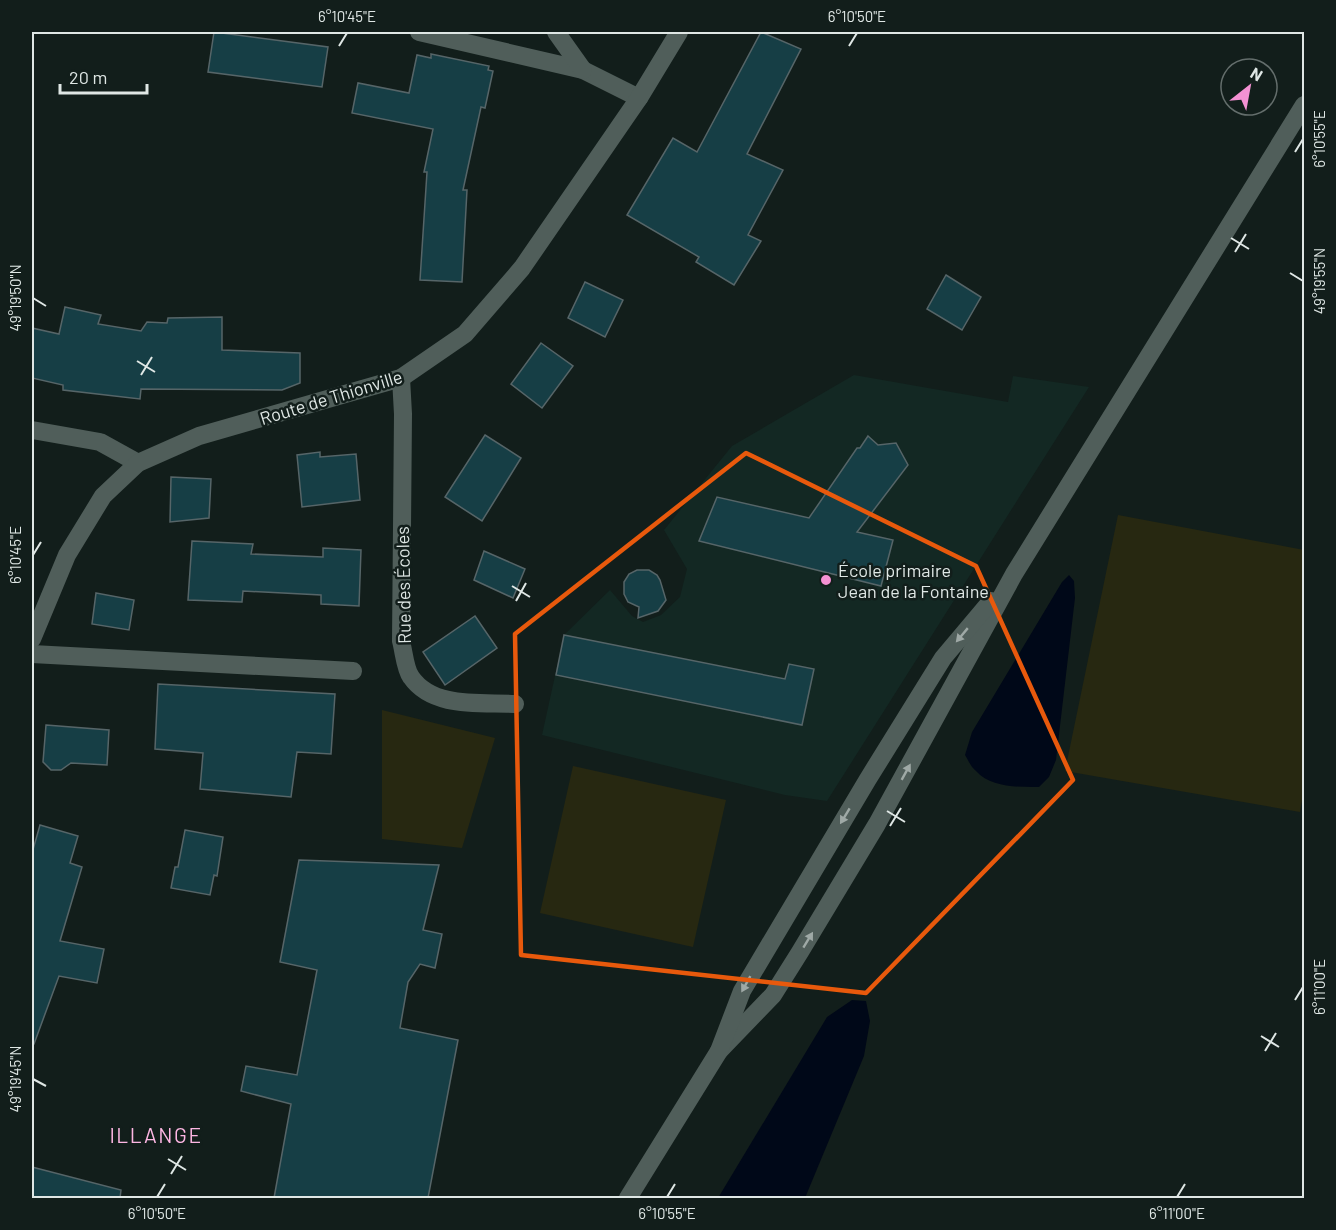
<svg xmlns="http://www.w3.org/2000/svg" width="1336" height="1230" font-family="Barlow,sans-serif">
	<rect width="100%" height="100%" fill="#121e1b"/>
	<!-- built -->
	<path fill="#132823" d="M854,375L1008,402L1013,376L1089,387L827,801L785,795L542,735L564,635L610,590L632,616L643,622L661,615L680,597L687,569L664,530L732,446Z"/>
	<!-- green -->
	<g fill="#272811">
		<path d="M1118,515L1304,550V789L1300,812L1065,771Z"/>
		<path d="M382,710L495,738L462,848L382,839Z"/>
		<path d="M573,766L726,800L693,947L540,913Z"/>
	</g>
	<!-- water -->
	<g fill="#000818">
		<path d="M1069,575L1074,581L1075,598L1056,760L1049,777L1039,787C1019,787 991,788 976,771C971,767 968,760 965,755L972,732L1062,582Z"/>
		<path d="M852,1000L866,1001L870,1021L864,1056L805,1198H718L827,1017Z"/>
	</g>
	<!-- building -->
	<g fill="#163e45" stroke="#566568" stroke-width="1.5">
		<path d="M214,32L328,47L322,87L208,72Z"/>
		<path d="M761,32L801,49L747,154L783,170L748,235L761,241L734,285L696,262L699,257L627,215L673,138L697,152Z"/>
		<path d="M431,54L489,66L488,70L493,71L485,108L481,107L463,190H467L462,282L420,280L427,172H424L433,129L352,113L358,83L409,93L417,55L431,58Z"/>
		<path d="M946,275L981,297L962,330L927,309Z"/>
		<path d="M585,282L623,300L605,337L568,318Z"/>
		<path d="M65,307L101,315L98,324L141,331L147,322L167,323L168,318L222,317V350L300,353V383L282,390L141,389L140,399L63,390V385L32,378V328L59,334Z"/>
		<path d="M541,343L573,366L542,408L511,384Z"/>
		<path d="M485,435L521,458L482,521L445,497Z"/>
		<path d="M868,436L878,445L896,443L908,465L857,532L893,540L881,586L699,541L717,497L809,518L857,448H860Z"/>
		<path d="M320,452V457L356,454L360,500L302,507L297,455Z"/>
		<path d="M171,477L211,479L209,518L170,522Z"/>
		<path d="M192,541L253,544L251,554L323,557V548L361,550L359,606L321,604V595L243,591L242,602L188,600Z"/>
		<path d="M484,551L525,569L513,598L474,580Z"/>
		<path d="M637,570H649L657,575L660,580L666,600L658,611L638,618L639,607L628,602L624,594V582L629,574Z"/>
		<path d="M96,593L134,600L129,630L92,624Z"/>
		<path d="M475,616L497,648L445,685L423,652Z"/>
		<path d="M564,635L785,679L789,664L814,669L802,725L556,675Z"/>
		<path d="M158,684L335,694L331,754L297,752L291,797L200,789L203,753L155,749Z"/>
		<path d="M46,725L109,730L107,765L71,763L61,770H51L43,762Z"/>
		<path d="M40,825L78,836L70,863L82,867L60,941L104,949L97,983L59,976L34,1044H32V853Z"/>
		<path d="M185,830L223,837L217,876L214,875L210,895L171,888L175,867H178Z"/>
		<path d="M299,860L439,865L423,930L442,934L435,968L420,964L408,982L400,1028L458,1040L428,1198H274L291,1104L241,1091L246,1066L297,1075L317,970L280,962Z"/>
		<path d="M32,1167L121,1190L120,1198H32Z"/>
	</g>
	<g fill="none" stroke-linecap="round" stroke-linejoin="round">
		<!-- street -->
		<g stroke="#505e5a" stroke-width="18">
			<path d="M419,32L583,70L639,98"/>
			<path d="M556,32L583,70"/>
			<path d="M401,378L403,414L401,641C404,652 405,669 411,677C433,709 481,702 515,704"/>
			<path d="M32,430L100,442L138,463"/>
			<path d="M32,654L353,671"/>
		</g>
		<!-- secondary -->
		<g stroke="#505e5a" stroke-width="18">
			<path d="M32,639L67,555L103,496L138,463L199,436L401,378L465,334L522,268L639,98L679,32"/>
			<path d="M719,1051L773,995L800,952L877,824L1014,574L1304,105"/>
			<path d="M628,1198L719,1051L742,991L868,779L943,658L991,601"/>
		</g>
	</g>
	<!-- one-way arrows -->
	<defs><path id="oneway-solid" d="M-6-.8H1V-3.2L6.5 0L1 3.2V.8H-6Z" transform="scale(1.5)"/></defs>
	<g fill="#9fa9a6">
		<use href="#oneway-solid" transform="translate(962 635) rotate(130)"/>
		<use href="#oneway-solid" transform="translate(906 772) rotate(-61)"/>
		<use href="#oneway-solid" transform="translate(845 816) rotate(121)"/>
		<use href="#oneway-solid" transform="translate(808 940) rotate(-59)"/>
		<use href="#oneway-solid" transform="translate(746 984) rotate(119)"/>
	</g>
	<!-- marked area -->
	<path fill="none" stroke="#e8590c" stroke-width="4.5" stroke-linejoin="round" d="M746,453L976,566L1073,780L866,993L521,955L515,634Z"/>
	<!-- ticks -->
	<path fill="none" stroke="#dfe7e5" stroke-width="2" d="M339,46L347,33M849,46L857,33M1295,152L1303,139M1231,238L1249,249M1235,252L1246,234M1290,273L1303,281M33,298L46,306M137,361L155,372M141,375L152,357M33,555L41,542M512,586L530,597M516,601L526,583M887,811L905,822M890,826L901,808M1295,1000L1303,987M1261,1036L1279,1047M1265,1051L1276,1033M33,1079L46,1086M168,1159L186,1170M171,1174L182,1156M157,1197L165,1184M667,1197L675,1184M1177,1197L1185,1184"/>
	<!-- markers -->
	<circle fill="#f491d3" stroke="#121e1b" stroke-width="2" cx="826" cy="580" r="6"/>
	<g text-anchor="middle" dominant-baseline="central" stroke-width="5" stroke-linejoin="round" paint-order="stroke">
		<!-- street labels -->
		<g font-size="18" fill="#dfe7e5" stroke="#121e1b">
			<text transform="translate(331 397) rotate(-17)">Route de Thionville</text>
			<text transform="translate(403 585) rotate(-91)">Rue des Écoles</text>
		</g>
		<!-- poi labels -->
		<g font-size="18" fill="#dfe7e5" stroke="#121e1b" text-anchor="start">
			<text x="838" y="570">École primaire<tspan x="838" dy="21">Jean de la Fontaine</tspan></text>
		</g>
		<!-- quarter labels -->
		<g font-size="21" letter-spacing="1.5" fill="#fdb6e3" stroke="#121e1b">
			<text x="156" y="1134">ILLANGE</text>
		</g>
	</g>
	<!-- border -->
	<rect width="1336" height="1230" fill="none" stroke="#121e1b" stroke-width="66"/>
	<!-- north arrow -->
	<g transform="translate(1249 87) rotate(31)"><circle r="28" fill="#121e1b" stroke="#646e6c" stroke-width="1.5"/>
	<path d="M0-4.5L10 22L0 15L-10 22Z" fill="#f491d3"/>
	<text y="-9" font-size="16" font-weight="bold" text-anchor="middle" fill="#dfe7e5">N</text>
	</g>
	<!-- scale -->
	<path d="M60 84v9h87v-9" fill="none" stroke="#dfe7e5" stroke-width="3"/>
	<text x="69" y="84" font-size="18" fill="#dfe7e5" stroke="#121e1b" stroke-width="4.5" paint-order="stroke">20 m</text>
	<rect x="33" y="33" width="1270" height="1164" fill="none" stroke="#dfe7e5" stroke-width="2"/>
	<g font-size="15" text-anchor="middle" fill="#dfe7e5">
		<text x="347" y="22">6°10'45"E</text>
		<text x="857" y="22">6°10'50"E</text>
		<text transform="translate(1320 139) rotate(-90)" y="5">6°10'55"E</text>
		<text transform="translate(1320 281) rotate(-90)" y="5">49°19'55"N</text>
		<text transform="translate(16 298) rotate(-90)" y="5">49°19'50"N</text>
		<text transform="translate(16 555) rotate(-90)" y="5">6°10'45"E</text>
		<text transform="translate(1320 987) rotate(-90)" y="5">6°11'00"E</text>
		<text transform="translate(16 1079) rotate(-90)" y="5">49°19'45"N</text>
		<text x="157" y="1219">6°10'50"E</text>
		<text x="667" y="1219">6°10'55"E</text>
		<text x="1177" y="1219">6°11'00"E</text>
	</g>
</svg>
